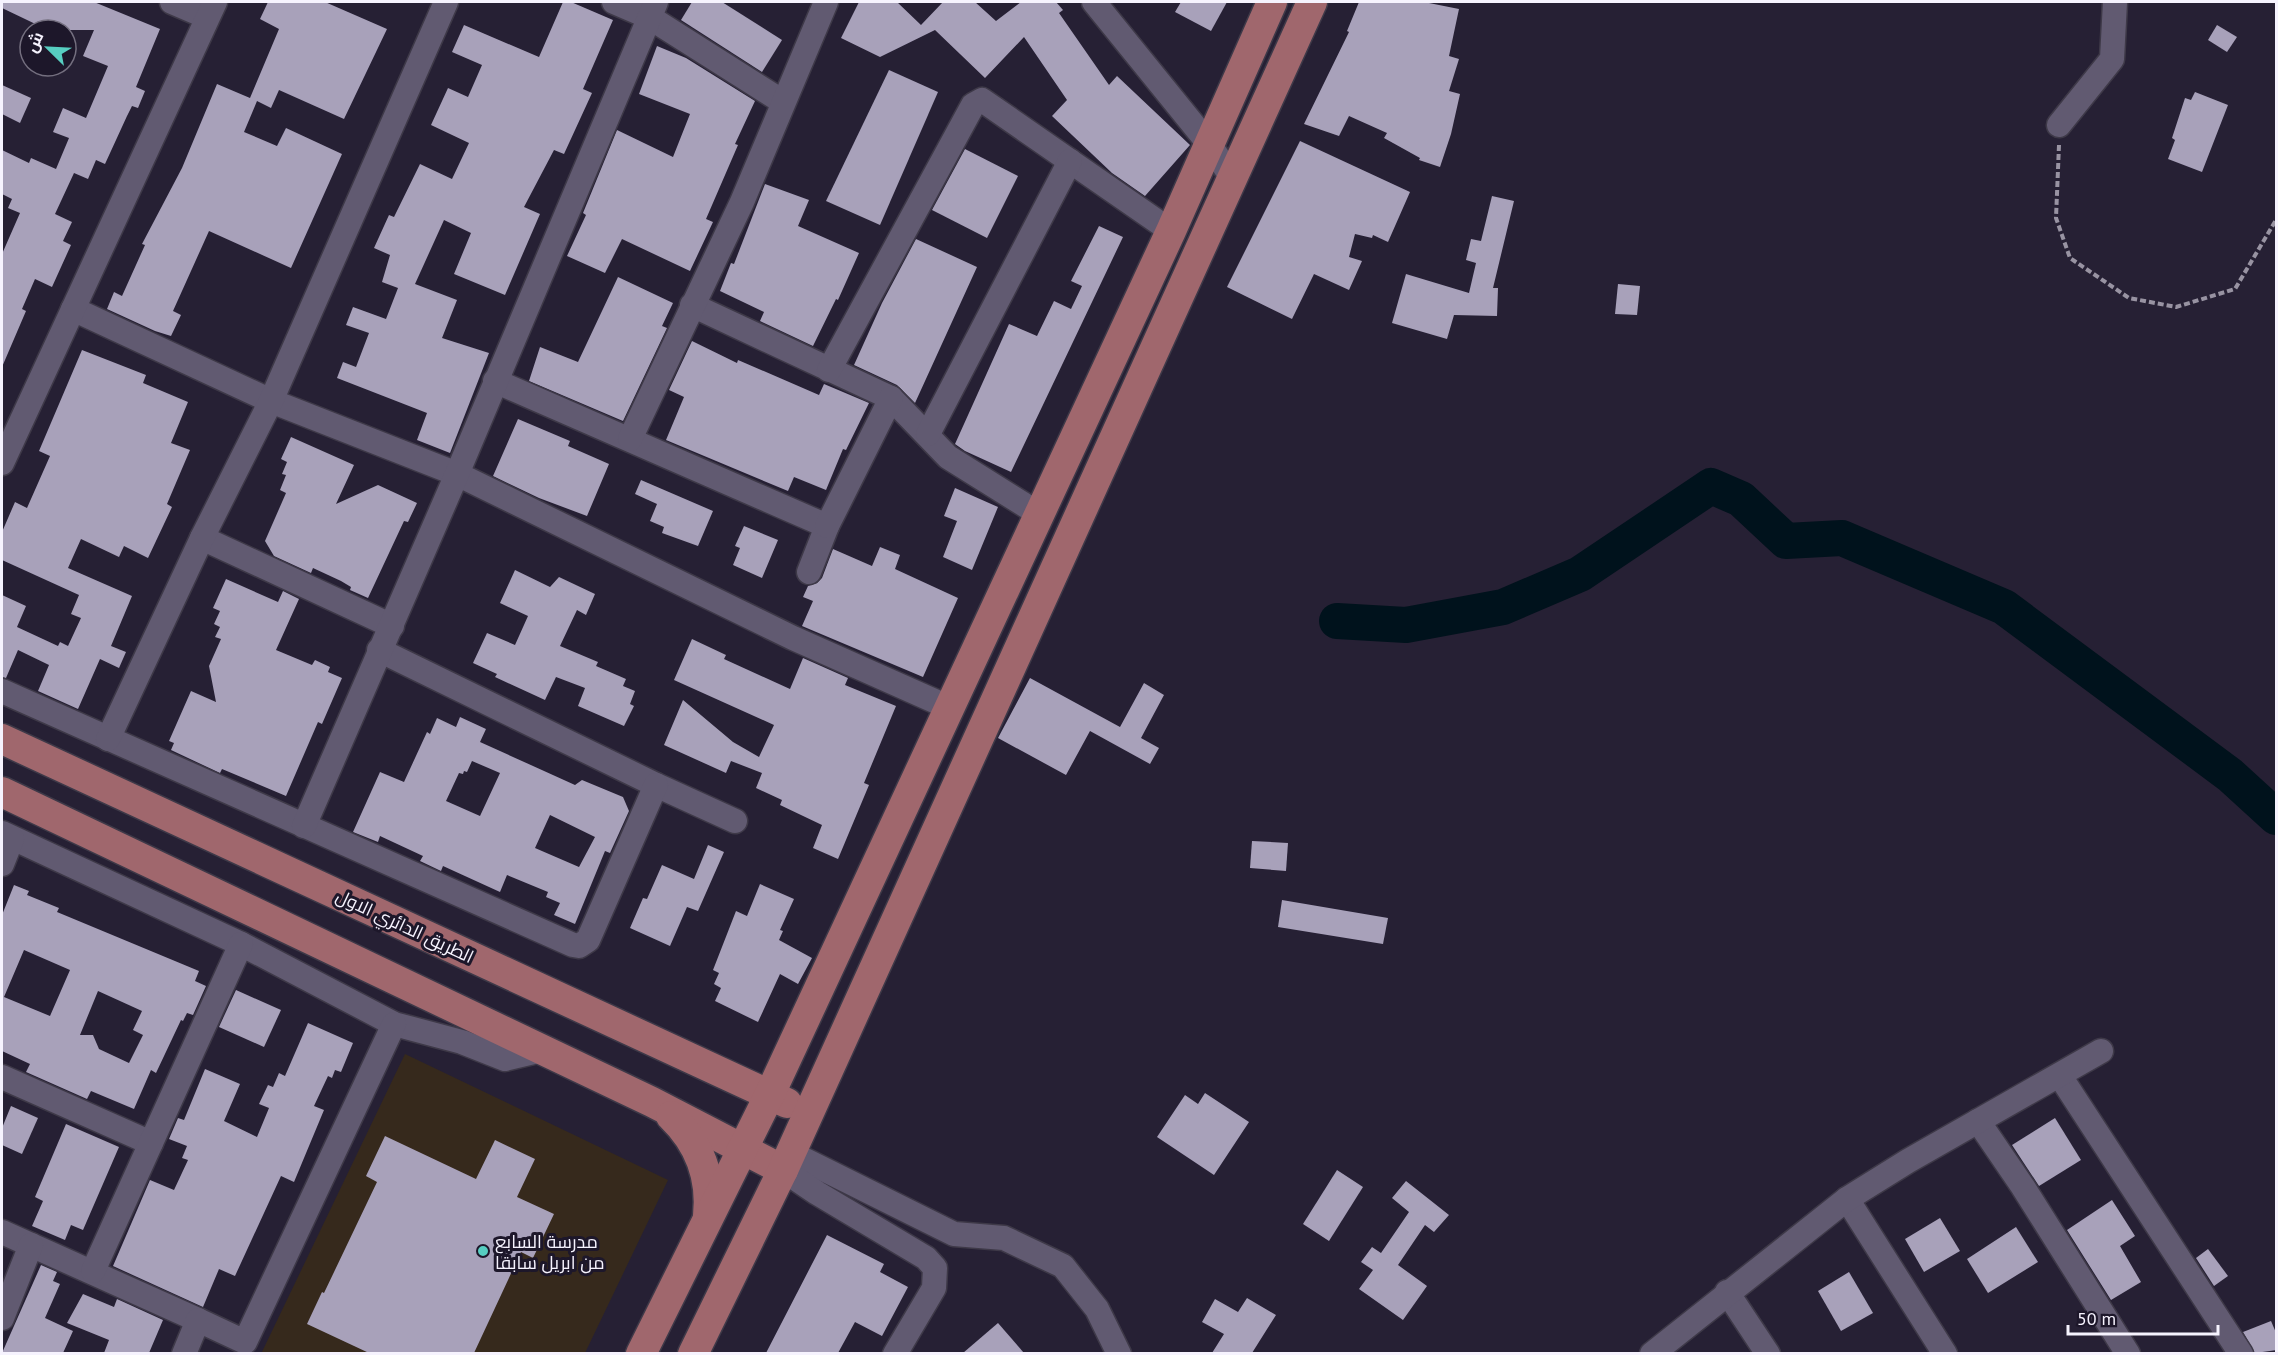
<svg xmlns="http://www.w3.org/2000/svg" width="2278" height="1355" font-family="'PT Sans',Cairo,sans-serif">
	<rect width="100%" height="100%" fill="#262034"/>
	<!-- education -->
	<path fill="#36291c" d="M405,1054L668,1180L585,1353L261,1354Z"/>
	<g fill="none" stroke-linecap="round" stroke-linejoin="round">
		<!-- river -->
		<path stroke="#00121c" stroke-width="36" d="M1337,621L1406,625L1503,607L1580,574L1711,486L1741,499L1786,541L1842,538L2004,607L2230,775L2276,817"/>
	</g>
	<!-- building -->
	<g fill="#a8a1ba" fill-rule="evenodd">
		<path d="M2,2H94L160,29L136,87L145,91L138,108L132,106L127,116L105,164L96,160L88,179L74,173L55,214L72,222L63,241L71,245L52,287L35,279L22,309L26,311L2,367V254L20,213L8,208L12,199L2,194V150L29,163L31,158L56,169L69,138L53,132L63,108L86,118L108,66L83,56L94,30H48L2,8Z"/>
		<path d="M268,2H325L387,29L344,119L279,90L271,108L257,101L244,132L277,146L286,128L342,154L291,268L209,231L173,311L181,315L171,336L155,331L107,309L114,292L122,296L145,245L142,244L182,168L217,84L250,98L279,29L260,19Z"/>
		<path d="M563,2H571L613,20L583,89L592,93L564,154L554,150L524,207L540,214L505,295L454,274L471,233L444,220L415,284L457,300L442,338L489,353L450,453L417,440L427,413L337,378L343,362L356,367L369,333L346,325L353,307L386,319L398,288L382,282L390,255L374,248L389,215L394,217L420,164L452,179L469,143L431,125L448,88L468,97L482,65L452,52L464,25L539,57Z"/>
		<path d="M692,2H722L782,40L762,72L681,20Z"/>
		<path d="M859,2H897L921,25L943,2H975L996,21L1021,2H1056L1063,10L1059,13L1109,85L1117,76L1190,145L1145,196L1112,173L1052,116L1067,100L1024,37L985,78L935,30L880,57L841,38Z"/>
		<path d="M1181,2H1227L1211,31L1175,12Z"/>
		<path d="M1359,2H1424L1459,9L1449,56L1459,59L1449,91L1460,94L1451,134L1440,167L1419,160L1420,158L1384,138L1387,133L1349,116L1339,136L1304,124L1349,32L1347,31Z"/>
		<path d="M2217,25L2237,37L2227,52L2208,40Z"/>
		<path d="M657,46L686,58L755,101L735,144L738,145L706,219L713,222L690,271L622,239L605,273L567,256L586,215L583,213L617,130L673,157L690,114L639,94Z"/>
		<path d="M889,70L938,92L880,225L826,201Z"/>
		<path d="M2,85L31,98L20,123L2,114Z"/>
		<path d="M2195,92L2228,105L2202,172L2168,159L2175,140L2172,138L2185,98L2191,100Z"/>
		<path d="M1300,141L1410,192L1388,242L1373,235L1372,238L1355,234L1349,257L1362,261L1349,290L1314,274L1292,319L1227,287Z"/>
		<path d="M965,149L1018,176L987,238L932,210Z"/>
		<path d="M765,184L809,200L798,226L859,253L838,300L836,299L813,346L760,321L764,312L720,291L731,263L734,264Z"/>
		<path d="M1492,196L1514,201L1493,288H1498L1497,316L1454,315L1447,339L1392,323L1406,274L1469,293L1476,263L1466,260L1471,239L1481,241Z"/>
		<path d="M1099,226L1123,237L1011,472L965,451L955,444L1009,324L1037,336L1054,301L1071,309L1082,286L1071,281Z"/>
		<path d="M916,239L977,267L915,403L897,385L854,365L882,303Z"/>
		<path d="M618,277L673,303L662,326L667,328L623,421L529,381L540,347L578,362Z"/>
		<path d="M1618,284L1640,286L1637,315L1615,314Z"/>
		<path d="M692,341L737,363L738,360L819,395L824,384L869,403L846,450L843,449L826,490L794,477L788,491L666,440L684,397L669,390Z"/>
		<path d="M82,350L146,375L143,383L188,402L171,443L190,450L167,504L172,507L148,558L124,546L119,557L81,539L68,568L132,596L111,646L126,652L119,668L100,659L78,709L38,691L49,665L18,650L6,678L2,677V595L26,606L17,627L58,646L60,642L68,646L81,618L71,614L79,595L2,560V532L15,502L27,508L50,456L39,451Z"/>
		<path d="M518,419L570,441L568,446L609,464L587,516L539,498L493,476Z"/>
		<path d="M291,437L354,465L336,504L378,485L417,503L408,522L404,521L368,598L350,590L351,587L341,581L313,568L311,573L274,556L265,541L286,493L280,490L286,475L282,474L287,462L281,459Z"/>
		<path d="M641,480L713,511L698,546L662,533L664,527L650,521L657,504L635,494Z"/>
		<path d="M955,488L998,507L972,570L943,557L957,521L944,516Z"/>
		<path d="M744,526L778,540L762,578L733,565L740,548L735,546Z"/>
		<path d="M880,547L900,555L895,569L958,598L923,677L802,626L813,601L803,597L808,586L817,583L822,578L833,549L872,566Z"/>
		<path d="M515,570L550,587L559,577L595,594L586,615L577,610L560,646L598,662L596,666L626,679L623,686L635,691L630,704L634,706L624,726L578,706L585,688L556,677L545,700L495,677L497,674L473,663L487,633L515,645L528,616L500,603Z"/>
		<path d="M226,579L278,602L283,591L299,599L276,650L312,665L315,660L330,667L328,672L342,678L322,724L318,722L286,796L222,769L220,773L171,750L174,743L169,741L191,691L216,702L209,666L221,639L215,637L220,627L214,624L220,611L213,608Z"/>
		<path d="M692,639L726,655L724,659L790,689L803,658L848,678L845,685L896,706L864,783L869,785L838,859L813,848L822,825L780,805L782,800L756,788L762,773L731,761L726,773L664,745L683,700L733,742L759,757L774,725L674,680Z"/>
		<path d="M1030,678L1120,727L1144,683L1164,695L1141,738L1159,748L1150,764L1090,731L1066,775L998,738Z"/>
		<path d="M460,717L486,729L480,742L575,785L582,780L623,797L629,811L610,853L605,851L575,924L554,915L560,903L546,897L548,892L507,875L500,892L443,866L441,871L420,861L423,856L380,836L378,842L353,832L380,772L404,782L427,732L430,734L437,718L456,727ZM472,761L500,773L480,816L446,801L459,773L463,774L464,771L467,772ZM550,815L595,837L579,867L535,848Z"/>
		<path d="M1252,841L1288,843L1286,871L1250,868Z"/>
		<path d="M708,845L724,852L698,911L687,907L670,946L630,928L643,898L647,899L662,865L694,879Z"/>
		<path d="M760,884L794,899L780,930L783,931L779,940L812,958L798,984L780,974L758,1022L715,1001L721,988L714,984L719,973L713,970L736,911L747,916Z"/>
		<path d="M14,885L29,891L27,895L59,908L57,912L199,971L195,981L206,986L193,1015L187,1013L183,1021L181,1020L156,1073L151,1070L134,1109L91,1091L87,1099L26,1072L30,1064L2,1051V915ZM24,950L70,970L50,1016L4,997ZM98,991L142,1011L133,1030L143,1035L129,1063L99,1049L93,1035H80Z"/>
		<path d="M1282,900L1388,918L1383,944L1278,927Z"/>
		<path d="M236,990L281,1010L264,1047L219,1027Z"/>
		<path d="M308,1023L353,1043L341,1072L335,1070L332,1078L328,1076L314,1106L324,1110L294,1182L281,1176L235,1276L219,1269L203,1307L113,1266L150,1180L174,1190L188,1160L182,1158L187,1146L169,1139L178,1118L184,1120L205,1069L240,1084L224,1121L257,1137L269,1108L259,1104L268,1085L273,1087L279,1073L285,1076Z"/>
		<path d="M1205,1093L1249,1122L1214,1175L1157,1137L1185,1095L1198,1104Z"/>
		<path d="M11,1106L38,1118L22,1154L2,1145V1128Z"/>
		<path d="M2055,1118L2081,1160L2039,1186L2012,1145Z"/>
		<path d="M66,1124L119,1147L83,1230L71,1225L65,1240L32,1226L43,1201L35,1197Z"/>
		<path d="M385,1136L476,1179L495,1140L535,1159L517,1197L554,1214L533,1258L521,1252L474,1353H369L307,1324L322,1292L324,1293L377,1182L366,1176Z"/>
		<path d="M1337,1170L1363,1187L1329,1241L1303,1224Z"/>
		<path d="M1406,1181L1449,1215L1434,1232L1425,1225L1398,1265L1427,1286L1403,1320L1359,1289L1373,1270L1361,1262L1372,1247L1381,1253L1409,1212L1392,1198Z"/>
		<path d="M2112,1200L2135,1236L2120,1246L2141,1282L2111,1300L2067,1230Z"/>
		<path d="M1940,1218L1960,1251L1924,1272L1905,1239Z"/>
		<path d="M2016,1227L2038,1262L1988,1293L1967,1259Z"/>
		<path d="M827,1235L884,1264L880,1272L908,1287L882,1336L855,1322L838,1353H766Z"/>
		<path d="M2208,1249L2228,1276L2214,1286L2196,1258Z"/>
		<path d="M41,1265L57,1272L53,1281L60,1284L45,1318L73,1331L63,1353H2Z"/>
		<path d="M1849,1272L1873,1313L1841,1331L1818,1291Z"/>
		<path d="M83,1294L114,1307L117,1299L163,1320L149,1353H104L109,1340L67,1323Z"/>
		<path d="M1247,1298L1276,1315L1252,1353H1212L1224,1334L1202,1322L1215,1299L1238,1312Z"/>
		<path d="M2271,1321L2277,1335V1350L2255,1353L2243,1332Z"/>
		<path d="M998,1323L1024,1353H963Z"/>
	</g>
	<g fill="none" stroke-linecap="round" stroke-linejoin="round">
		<defs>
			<g id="minor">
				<path d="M172,2L207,17"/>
				<path d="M614,2L649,17L783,102"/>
				<path d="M1094,2L1209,144L1233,179"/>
				<path d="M2059,125L2112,59L2115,2"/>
				<path d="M692,305L891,398L948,457L1039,514"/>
				<path d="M73,309L271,401L457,474L793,638L948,707"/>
				<path d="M829,370L973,105L982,100L1171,231"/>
				<path d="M495,381L827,526L809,572"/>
				<path d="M928,434L1070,161"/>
				<path d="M630,439L742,202L826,2"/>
				<path d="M2,463L215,2"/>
				<path d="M827,526L891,398"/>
				<path d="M202,538L392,626"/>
				<path d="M379,650L656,785L735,821"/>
				<path d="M2,691L573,945L579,946L588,940L656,785"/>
				<path d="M108,739L202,538L271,401L446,2"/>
				<path d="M304,826L457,474L656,2"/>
				<path d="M2,833L241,944L394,1024L462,1042L505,1059L542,1050"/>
				<path d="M2,864L12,839"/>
				<path d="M2060,1076L2241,1354"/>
				<path d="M2,1077L151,1143"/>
				<path d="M1978,1121L2023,1187L2128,1354"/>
				<path d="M791,1153L954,1234L1004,1238L1063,1266L1097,1309L1119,1354"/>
				<path d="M783,1170L817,1193L926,1258L935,1268L934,1288L895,1354"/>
				<path d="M1847,1199L1945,1354"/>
				<path d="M2,1232L198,1320"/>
				<path d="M93,1271L241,944"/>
				<path d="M1727,1292L1768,1354"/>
				<path d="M2,1318L31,1245"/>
				<path d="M184,1354L198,1320L245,1342L394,1024"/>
				<path d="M1652,1354L1847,1199L1908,1161L2101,1051"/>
			</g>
			<g id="major">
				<path d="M2,739L787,1103"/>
				<path d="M2,792L652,1102L783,1170"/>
				<path d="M671,1116C699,1143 712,1177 708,1216"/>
				<path d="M641,1354L770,1094L1171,231L1272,2"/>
				<path d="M693,1354L783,1170L1312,2"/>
			</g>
		</defs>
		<!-- minor casing -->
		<use href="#minor" stroke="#3e3948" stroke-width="27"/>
		<!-- major casing -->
		<use href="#major" stroke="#3e3948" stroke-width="33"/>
		<!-- path -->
		<path stroke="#9893a2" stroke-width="4" stroke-dasharray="6 3" stroke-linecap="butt" d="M2059,145L2056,218L2070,258L2129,298L2176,307L2235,289L2276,220"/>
		<!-- minor -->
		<use href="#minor" stroke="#615a71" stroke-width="24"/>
		<!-- major -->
		<use href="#major" stroke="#a0676d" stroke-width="30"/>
	</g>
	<!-- markers -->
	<circle fill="#57cec1" stroke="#1d172a" stroke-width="2" cx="483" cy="1251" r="6"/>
	<g text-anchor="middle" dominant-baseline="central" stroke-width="6" stroke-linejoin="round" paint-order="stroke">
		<!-- street labels -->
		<g font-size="18" fill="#f6f3fe" stroke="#1d172a">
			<text transform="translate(405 926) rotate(25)">الطريق الدائري الاول</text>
		</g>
		<!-- poi labels -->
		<g font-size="18" fill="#f6f3fe" stroke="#1d172a" text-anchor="start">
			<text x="495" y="1241">مدرسة السابع<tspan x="495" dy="21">من ابريل سابقا</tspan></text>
		</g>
	</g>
	<!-- border -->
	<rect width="2278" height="1355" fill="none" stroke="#f6f3fe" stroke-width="6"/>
	<!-- north arrow -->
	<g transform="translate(48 48) rotate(294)"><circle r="28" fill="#1d172a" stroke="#746f7f" stroke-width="1.5"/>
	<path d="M0-4.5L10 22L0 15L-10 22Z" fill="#57cec1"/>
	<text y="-9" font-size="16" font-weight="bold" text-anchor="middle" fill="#f6f3fe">ش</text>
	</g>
	<!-- scale -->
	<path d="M2068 1325v9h150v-9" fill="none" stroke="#f6f3fe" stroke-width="3"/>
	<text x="2077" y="1325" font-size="18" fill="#f6f3fe" stroke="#1d172a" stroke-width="4.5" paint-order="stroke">50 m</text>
</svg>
